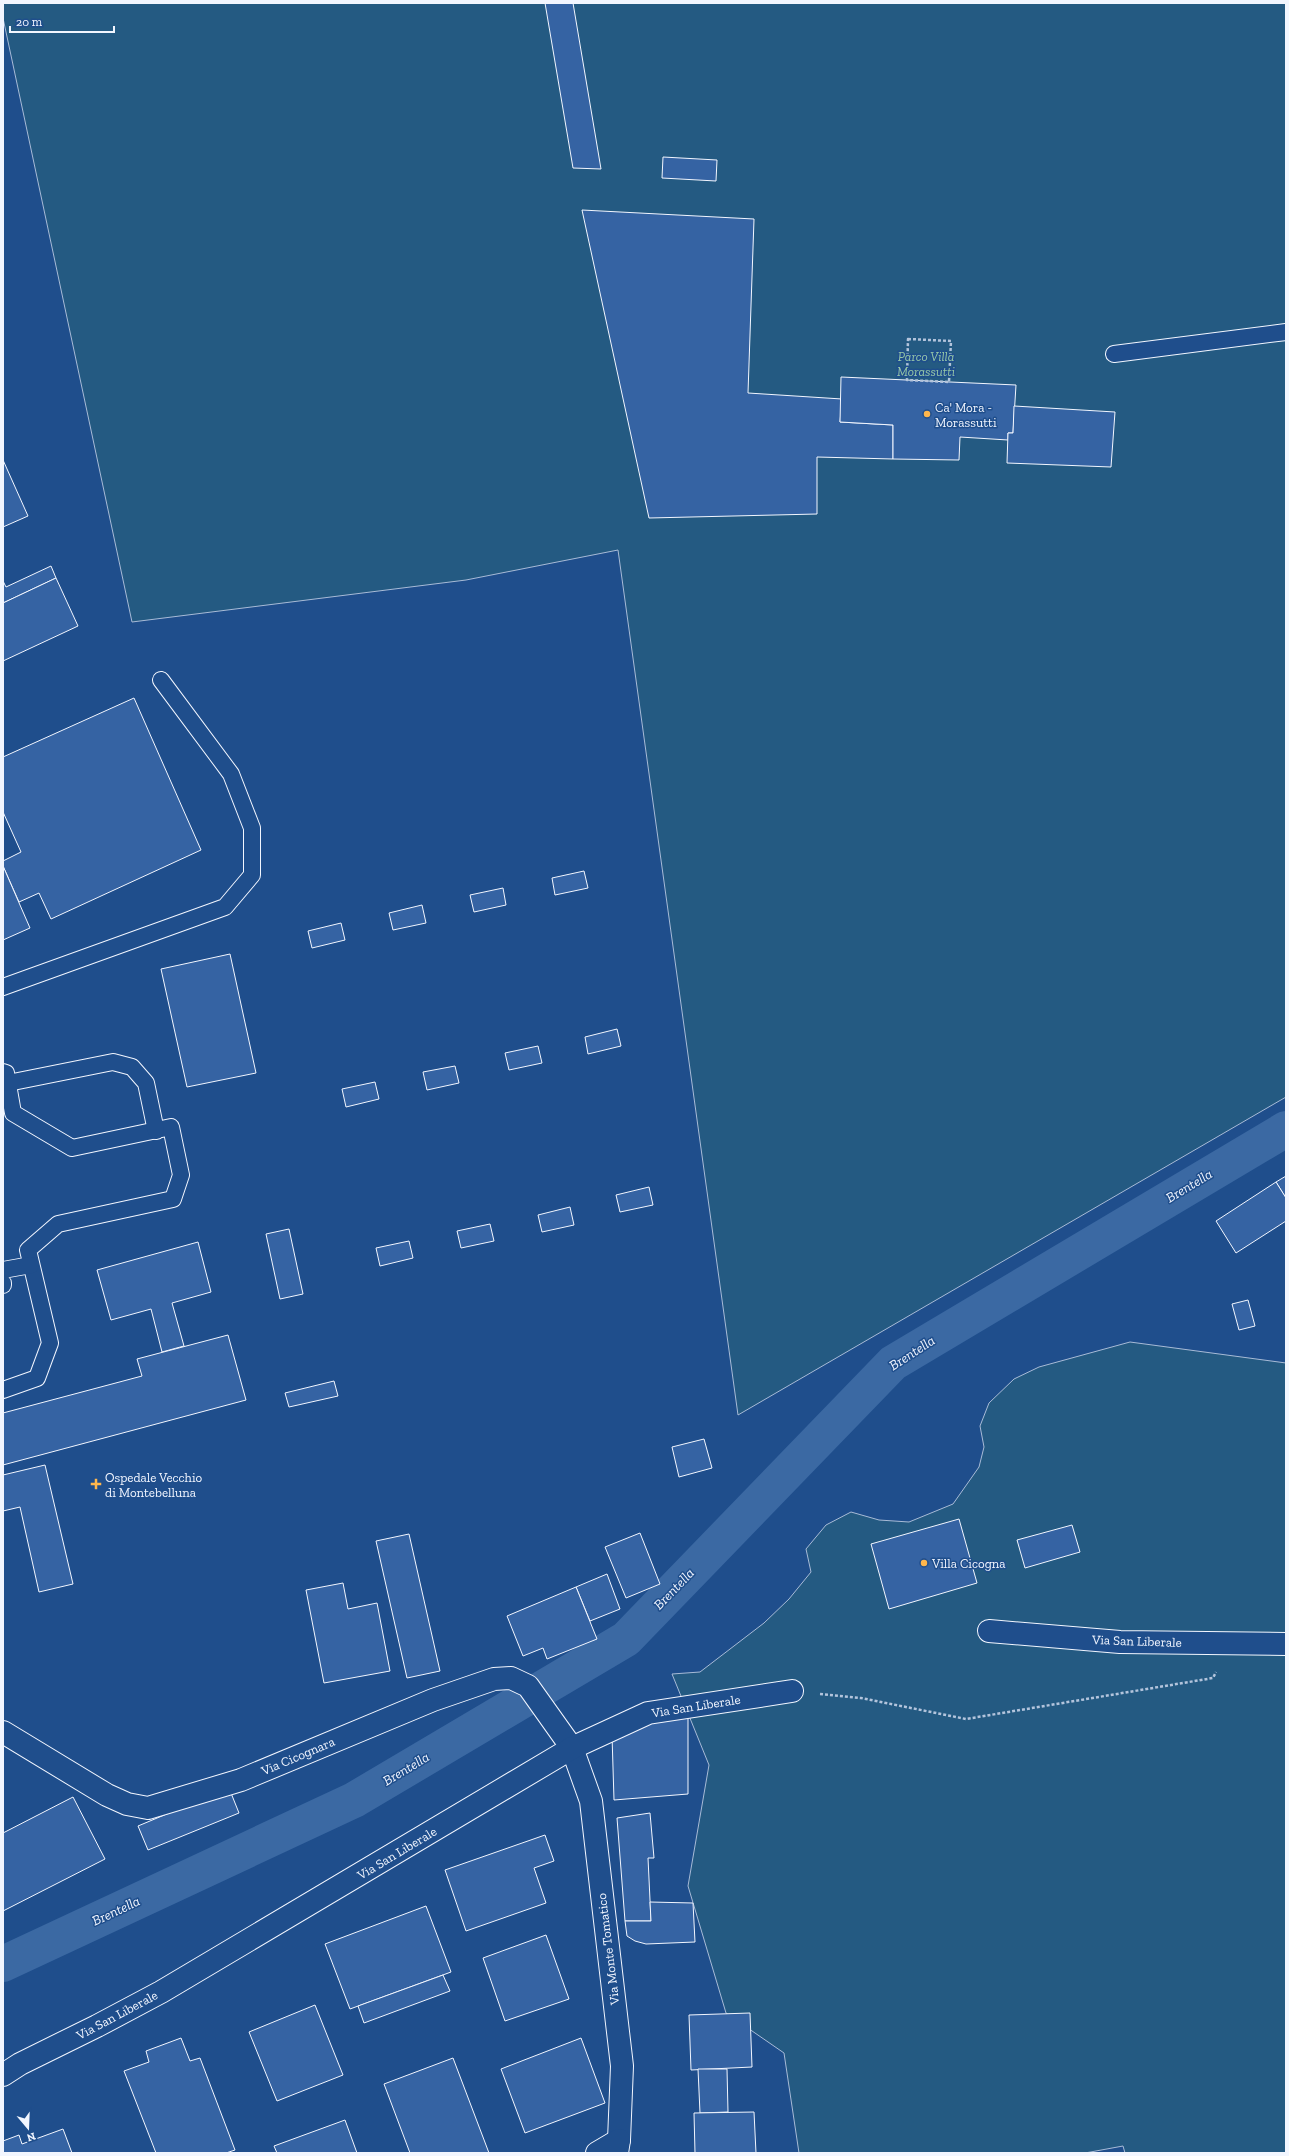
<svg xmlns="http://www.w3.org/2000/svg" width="1289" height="2156" font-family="'Zilla Slab',serif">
	<rect width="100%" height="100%" fill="#1f4e8c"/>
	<!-- green -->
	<g fill="#245a82" stroke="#a8bbd7">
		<path d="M3,3H1286V1097L738,1415L618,550L466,580L132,622L3,18Z"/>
		<path d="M1130,1342L1286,1363V2153H1125L1123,2146L1085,2153H799L784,2053L726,2013L688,1886L709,1765L672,1674L700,1672L764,1623L789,1599L811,1572L806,1549L826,1525L851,1512L879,1520L909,1522L953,1504L979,1467L984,1447L980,1426L989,1403L1014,1379L1039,1367Z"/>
	</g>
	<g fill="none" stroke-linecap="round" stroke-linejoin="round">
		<!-- canal -->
		<path stroke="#3b69a3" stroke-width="36" d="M3,1964L354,1800L626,1639L893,1363L1286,1129"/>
	</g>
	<!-- building -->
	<g fill="#3563a3" stroke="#f2f6ff">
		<path d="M545,3H573L601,169L573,168Z"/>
		<path d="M663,157L717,160L716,181L662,178Z"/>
		<path d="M582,210L754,219L748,393L842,399L840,422L893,425V459L817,457V514L649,518Z"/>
		<path d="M841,377L1016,385L1013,433H1008V440L960,437L959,460L893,459V425L840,422Z"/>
		<path d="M1014,406L1115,412L1111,467L1007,463L1008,433H1013Z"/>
		<path d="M3,460L28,516L3,527Z"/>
		<path d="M51,566L56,578L3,603V581L6,587Z"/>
		<path d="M56,578L78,626L3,661V603Z"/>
		<path d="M134,698L201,850L51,919L39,893L19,902L3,866V861L21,852L3,812V757Z"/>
		<path d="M3,866L30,928L3,940Z"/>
		<path d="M584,871L588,888L555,895L552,878Z"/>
		<path d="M503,888L506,905L474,912L470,895Z"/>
		<path d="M422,905L426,923L393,930L389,913Z"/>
		<path d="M341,923L345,940L312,948L308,931Z"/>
		<path d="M230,954L256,1073L187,1087L161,969Z"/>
		<path d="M617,1029L621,1046L588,1054L585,1037Z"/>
		<path d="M538,1046L542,1063L509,1070L505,1053Z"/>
		<path d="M455,1066L459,1083L427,1090L423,1072Z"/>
		<path d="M375,1082L379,1099L346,1107L342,1089Z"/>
		<path d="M1286,1176V1198L1276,1182Z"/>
		<path d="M1276,1182L1286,1198V1221L1236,1253L1216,1221Z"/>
		<path d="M649,1187L653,1205L620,1212L616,1195Z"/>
		<path d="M570,1207L574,1225L542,1232L538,1215Z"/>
		<path d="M490,1224L494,1241L461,1248L457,1231Z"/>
		<path d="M289,1229L303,1294L280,1299L266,1234Z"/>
		<path d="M409,1241L413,1258L380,1266L376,1248Z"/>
		<path d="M198,1242L211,1292L172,1303L184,1346L162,1352L151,1309L111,1320L97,1270Z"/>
		<path d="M1248,1300L1255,1326L1239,1330L1232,1304Z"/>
		<path d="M228,1335L246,1400L3,1465V1413L142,1376L137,1359Z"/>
		<path d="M334,1381L338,1396L289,1407L285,1393Z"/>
		<path d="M704,1439L712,1468L679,1477L672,1447Z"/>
		<path d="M45,1465L73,1584L39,1592L20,1507L3,1511V1475Z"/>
		<path d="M959,1519L977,1583L889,1609L871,1544Z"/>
		<path d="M1072,1525L1080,1552L1025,1568L1017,1540Z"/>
		<path d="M640,1533L660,1584L626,1598L605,1547Z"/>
		<path d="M409,1534L440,1671L407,1678L376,1541Z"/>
		<path d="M607,1574L620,1609L590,1621L576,1587Z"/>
		<path d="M343,1583L348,1609L377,1603L390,1671L324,1683L306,1590Z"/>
		<path d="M576,1587L597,1639L547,1659L543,1648L523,1656L507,1616Z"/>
		<path d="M688,1710V1794L614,1800L612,1735Z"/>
		<path d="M229,1788L239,1813L148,1850L138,1826Z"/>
		<path d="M73,1797L105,1859L3,1911V1833Z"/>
		<path d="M650,1813L654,1858H648L651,1921H625L617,1818Z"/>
		<path d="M545,1835L554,1861L534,1868L546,1903L466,1931L445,1870Z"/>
		<path d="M650,1902L693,1903L695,1942L646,1944L635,1941L627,1936L625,1921H651Z"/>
		<path d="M426,1906L451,1972L350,2009L325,1944Z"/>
		<path d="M546,1935L569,1999L505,2021L483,1958Z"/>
		<path d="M443,1975L450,1991L364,2023L358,2006Z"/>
		<path d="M315,2005L343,2075L277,2101L249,2032Z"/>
		<path d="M750,2013L752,2067L691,2070L689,2015Z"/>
		<path d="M181,2038L190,2061L200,2058L235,2150L226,2153H156L124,2071L149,2062L146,2051Z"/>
		<path d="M581,2038L605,2103L525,2133L501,2069Z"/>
		<path d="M453,2058L489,2153H410L384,2084Z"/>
		<path d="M698,2069H727L728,2112L700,2113Z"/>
		<path d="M754,2112L756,2153H695L694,2113Z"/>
		<path d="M345,2120L357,2153H277L274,2146Z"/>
		<path d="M63,2129L72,2153H3V2141L19,2135L22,2144Z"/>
	</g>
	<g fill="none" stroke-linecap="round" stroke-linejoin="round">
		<defs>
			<g id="service">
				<path d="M1114,354L1286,332"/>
				<path d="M3,987L225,907L252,875V828L231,774L161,680"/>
				<path d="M3,1072L6,1073L13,1113L72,1148L171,1127L181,1175L173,1199L58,1224L28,1250L50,1343L37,1378L3,1390"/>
				<path d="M8,1083L113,1062L132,1067L146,1083L156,1131"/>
				<path d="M3,1270L31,1265"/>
				<path d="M3,1283V1285"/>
			</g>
			<g id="minor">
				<path d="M989,1631L1120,1642L1286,1644"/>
				<path d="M3,1732L107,1795L127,1804L148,1808L241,1780L433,1700L494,1679L511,1678L528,1686L572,1748L591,1801L622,2066L619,2140L617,2153"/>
				<path d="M3,2075L20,2064L97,2026L161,1992L572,1748L648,1713L792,1691"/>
				<path d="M597,2153L619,2140"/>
			</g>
		</defs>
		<!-- service casing -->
		<use href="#service" stroke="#f2f6ff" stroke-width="18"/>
		<!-- minor casing -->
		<use href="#minor" stroke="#f2f6ff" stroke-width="24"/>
		<!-- path -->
		<g stroke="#b3c4dc" stroke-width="2.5" stroke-dasharray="3 2" stroke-linecap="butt">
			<path d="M908,339L951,341L949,382L907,380Z"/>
			<path d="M820,1694L861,1698L966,1719L1213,1678L1216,1672"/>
		</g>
		<!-- service -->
		<use href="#service" stroke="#1f4e8c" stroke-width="16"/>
		<!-- minor -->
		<use href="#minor" stroke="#1f4e8c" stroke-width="22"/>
	</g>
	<!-- markers -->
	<g fill="#ffb74d" stroke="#1f4e8c" stroke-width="1.5">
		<circle cx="927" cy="414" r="4"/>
		<path d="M94 1478h4v4h4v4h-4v4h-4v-4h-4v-4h4z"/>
		<circle cx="924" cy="1563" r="4"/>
	</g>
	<g text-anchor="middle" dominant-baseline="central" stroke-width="3" stroke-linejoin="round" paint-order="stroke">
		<!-- park labels -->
		<g font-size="13" font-style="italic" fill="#97c8a6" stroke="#1f4e8c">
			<text x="926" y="356">Parco Villa<tspan x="926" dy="15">Morassutti</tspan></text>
		</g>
		<!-- poi labels -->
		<g font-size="13" fill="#f2f6ff" stroke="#1f4e8c" text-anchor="start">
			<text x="935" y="407">Ca' Mora -<tspan x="935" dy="15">Morassutti</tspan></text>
			<text x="105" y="1477">Ospedale Vecchio<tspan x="105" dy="15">di Montebelluna</tspan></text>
			<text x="932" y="1563">Villa Cicogna</text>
		</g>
		<!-- street labels -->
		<g font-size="13" fill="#f2f6ff" stroke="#1f4e8c">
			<text transform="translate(1137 1641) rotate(2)">Via San Liberale</text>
			<text transform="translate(696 1706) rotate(-9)">Via San Liberale</text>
			<text transform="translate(298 1756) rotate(-23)">Via Cicognara</text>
			<text transform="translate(397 1853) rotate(-31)">Via San Liberale</text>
			<text transform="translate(608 1949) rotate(-97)">Via Monte Tomatico</text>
			<text transform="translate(117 2015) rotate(-28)">Via San Liberale</text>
		</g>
		<!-- water labels -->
		<g font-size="14" font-style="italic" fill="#f2f6ff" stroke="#1f4e8c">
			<text transform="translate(1189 1186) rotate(-31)">Brentella</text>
			<text transform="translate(912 1353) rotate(-33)">Brentella</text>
			<text transform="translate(674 1589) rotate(-46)">Brentella</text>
			<text transform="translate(406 1769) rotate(-31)">Brentella</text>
			<text transform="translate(116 1911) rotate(-25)">Brentella</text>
		</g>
	</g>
	<!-- border -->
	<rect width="1289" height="2156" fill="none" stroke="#f2f6ff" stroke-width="8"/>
	<!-- north arrow -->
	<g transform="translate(28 2128) rotate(161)" stroke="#1f4e8c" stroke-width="3" paint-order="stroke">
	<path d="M0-3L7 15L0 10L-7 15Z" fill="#f2f6ff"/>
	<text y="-6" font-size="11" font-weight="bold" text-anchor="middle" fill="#f2f6ff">N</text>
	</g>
	<!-- scale -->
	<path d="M10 26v6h104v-6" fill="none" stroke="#f2f6ff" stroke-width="2"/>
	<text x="16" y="26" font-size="12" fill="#f2f6ff" stroke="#1f4e8c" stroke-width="3" paint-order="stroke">20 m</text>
</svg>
